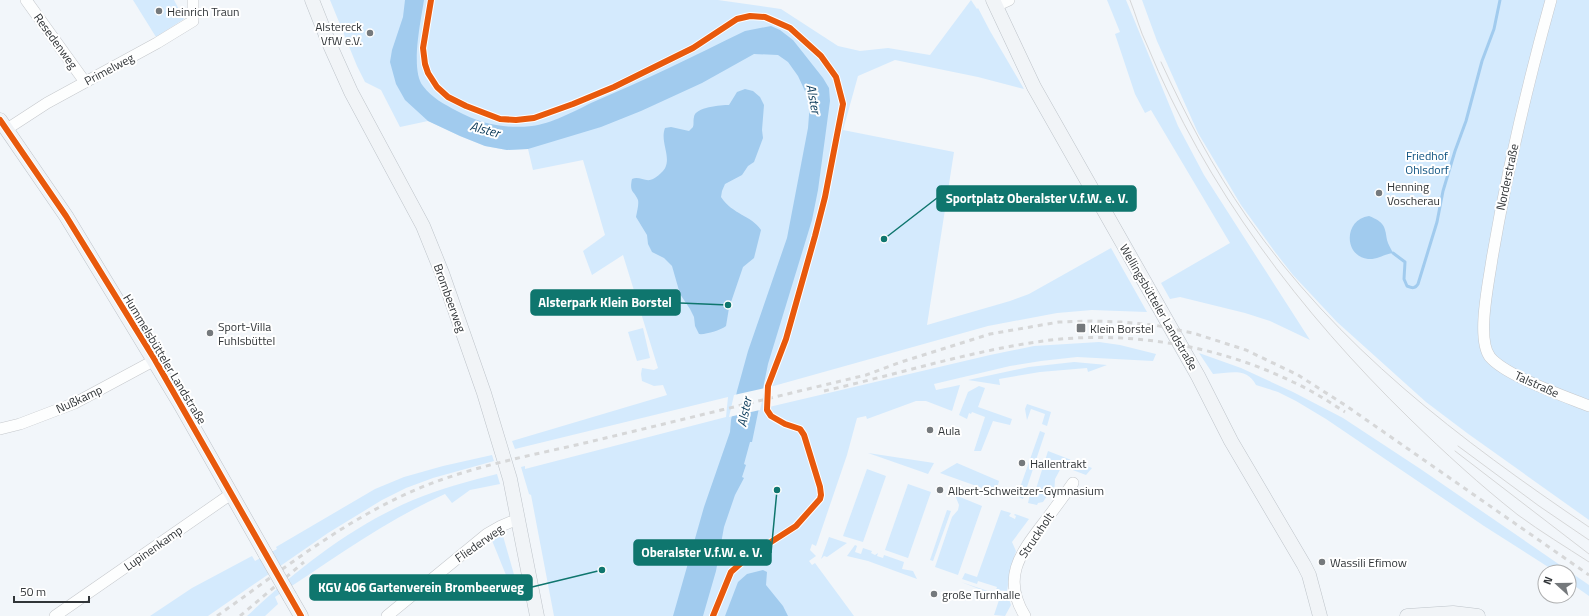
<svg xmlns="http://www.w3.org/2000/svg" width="1589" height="616" font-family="'Titillium Web',sans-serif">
	<rect width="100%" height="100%" fill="#f2f6fa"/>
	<!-- green -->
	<g fill="#d4eafd">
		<path d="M133,0H174L184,19L156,37Z"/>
		<path d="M330,0H718L781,9L838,46L860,51L888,48L930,55L971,0L977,9L978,8L990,31L1024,89L978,77L895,60L858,76L843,130L954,152L927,325L1010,301L1029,294L1111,248L1147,312L1092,310L1057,313L988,326L770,387L769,407L990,355L1034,346L1099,342L1120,345L1156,354L1153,361L1077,357L1041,361L1010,366L934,384L936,390L960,385L952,411L926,401H916L867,419L866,416L857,418L847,455L816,546L812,544L810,550L816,556L809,561L812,565L815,563L854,616H554L531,495L529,494L521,467L525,466V469L726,417L728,397L515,449L512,441L667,395L663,385L654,386L642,381L641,374L642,368L654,370L658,368L623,255L592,275L583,251L605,235L583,160L533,170L528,149L507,150L485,146L460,136L428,121L400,127L381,90L365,82L357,66Z"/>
		<path d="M1107,0H1126L1178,126L1204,175L1310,340L1270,321L1245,313L1180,297L1170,299L1161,283L1230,243L1151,110L1145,113L1135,94L1115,34L1120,32Z"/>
		<path d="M1142,0H1589V520L1467,433L1426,402L1337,322L1293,275L1275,252L1241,205L1198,133L1157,41Z"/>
		<path d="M643,328L650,358L637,361L628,332Z"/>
		<path d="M1199,353L1241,368L1293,392L1343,418L1422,470L1589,585V596L1569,582V572H1556L1484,526L1326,419L1296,401L1278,392L1256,385C1247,367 1230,373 1213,374Z"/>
		<path d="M1074,362L1107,365L1088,372L1087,368L1040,372L999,379L1000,385L968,380L1029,367Z"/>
		<path d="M979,386L985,388L978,407L1012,419L1010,425L993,421L981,451H974L985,417L972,412L971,414L969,413L967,419L959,415L968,392Z"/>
		<path d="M1027,404L1051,412L1047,426L1042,424L1045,414L1031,409L1027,420L1025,409Z"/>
		<path d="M1040,431L1045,433L1023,499L1017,496Z"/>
		<path d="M1048,451L1092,468L1086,475L1062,466L1055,479L1054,496H1047L1043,502L1038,503L1037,505L1028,503L1030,494L1034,495Z"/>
		<path d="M868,453L934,463L928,474Z"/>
		<path d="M492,455L494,461L433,478L406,488L382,500L328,533L208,616H150L192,588L252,556L255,561L277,549L276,547L375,489L404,477L443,466Z"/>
		<path d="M957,463L999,481L996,493L940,473Z"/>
		<path d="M867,469L886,476L863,542L843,536Z"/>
		<path d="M497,474L500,484L470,490L452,503L445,494C384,521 331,561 275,597L278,604L265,616H247C296,570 350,527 413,500C440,489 468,481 497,474Z"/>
		<path d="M908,484L931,492L908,558L885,550Z"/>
		<path d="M955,495L982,506L958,575L935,567L952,517L958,510L959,505Z"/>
		<path d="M947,510L951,511L933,561L930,560Z"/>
		<path d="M1001,510L1011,513L1009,516L1015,519L1016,516L1014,515L1015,514L1029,519L1012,542L1016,551L1011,567L1007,591L996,590L997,587L978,581L977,584L962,579L965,573L977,577Z"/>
		<path d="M499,535L503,536L515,578L508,580L491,538Z"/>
		<path d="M829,537L847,543L827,557L824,556L821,559Z"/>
		<path d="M855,545L857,546L855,552L861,554L863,548L872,551L871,553L875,555L878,553L877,556L883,558L884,555L904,562L902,569L913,571L917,579L868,561L847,556Z"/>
		<path d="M961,582L1000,595L1008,596L1011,605L1005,616L994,615L1000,597Z"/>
	</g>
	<!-- water -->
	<g fill="#a1cbee">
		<path d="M405,0H424C421,20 410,70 423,86C432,98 444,104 457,111C481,124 505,129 532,126C550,124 575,111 591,103C643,81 694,56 745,31L771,26L780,30L793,40L823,78L829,88L830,101L818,190L812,220L768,364L752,442H750L744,464L746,465L742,477L744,478L735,495L724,527L716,571L703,616H673L704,507L730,432L731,420L737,391L748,351L787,238L808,128L810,102L798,76L788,62L778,55L754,54L702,83L641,111L601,127L528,149L507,150L485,146L460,136L428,121L405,100L396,84L390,62L392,50L403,17Z"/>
		<path d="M745,89L753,91L760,97L764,105L762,130L763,138L754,162L748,166L742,175L725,184L722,191L721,197C733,215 751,215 761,230L754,258L743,267L729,308L726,326C721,330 705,335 699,334L695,326L694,317L690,309L680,294L672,266L664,258L652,252L648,244L647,235L636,217C637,211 639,205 638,200C634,190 629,193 632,179C638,176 644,181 650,180C654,179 658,176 661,173C675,161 659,143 665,128L671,127L689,131L693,127C694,124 693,121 694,117C695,107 721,105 729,105L737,92Z"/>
		<path d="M1369,216C1384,222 1385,226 1387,240C1388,244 1391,249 1393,253C1384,254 1377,260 1368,259C1343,256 1344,219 1369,216Z"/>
		<path d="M763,570L767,572L766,585L783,606L788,616H725L738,582L747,574Z"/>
	</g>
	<!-- pier -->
	<path fill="#f2f6fa" d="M765,388L760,410L729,417L734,395Z"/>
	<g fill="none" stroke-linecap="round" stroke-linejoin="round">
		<!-- stream -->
		<path stroke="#a1cbee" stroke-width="3" d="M1393,253L1405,262L1404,279L1407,286C1412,288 1415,289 1418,284L1437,222L1443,191L1455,151L1466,121L1482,61L1494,29L1500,0"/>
		<defs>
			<g id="minor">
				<path d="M26,0L85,82"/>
				<path d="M1551,0C1527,86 1507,171 1492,259C1489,281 1476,339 1490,357C1506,376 1564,396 1589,406"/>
				<path d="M996,6L1009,0"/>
				<path d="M7,129L47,103L157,43L193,21V0"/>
				<path d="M0,429L20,424L75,403L155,360"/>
				<path d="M55,616L231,494"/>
				<path d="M387,616L487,534L501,526L518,519"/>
				<path d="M1025,616C1002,579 1019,555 1042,525C1053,511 1063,497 1073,483"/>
			</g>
			<g id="major">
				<path d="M312,0L329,43L351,92L423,226L442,273L484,393L510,479L537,616"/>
				<path d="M993,0L1034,87L1198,376L1231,441L1304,565L1309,575L1320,616"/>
				<path d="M0,120L66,216L179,402L266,555"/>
				<path d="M290,597L301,616"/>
				<path d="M1407,616L1453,613L1478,616"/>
			</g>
		</defs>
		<!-- minor casing -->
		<use href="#minor" stroke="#c5c8cc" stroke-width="12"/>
		<!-- major casing -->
		<use href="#major" stroke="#bec4ca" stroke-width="15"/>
		<!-- minor -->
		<use href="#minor" stroke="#fdfefe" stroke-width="11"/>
		<!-- major -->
		<use href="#major" stroke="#f1f4f7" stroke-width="14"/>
		<!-- tram -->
		<g stroke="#d6d7d8" stroke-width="1">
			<path d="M1130,0C1136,15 1140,31 1147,45C1206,188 1300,312 1410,419C1445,453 1480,485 1518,515C1541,532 1566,547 1589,562"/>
			<path d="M1161,62C1186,116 1213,168 1247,217C1337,347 1459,439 1589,527"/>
			<path d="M1458,446L1539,506L1589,540"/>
			<path d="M1455,451L1589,554"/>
		</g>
		<!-- rail -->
		<g stroke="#d6d7d8" stroke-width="3" stroke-dasharray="5 5" stroke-linecap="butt">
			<path d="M824,391C894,375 964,353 1036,342C1122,329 1215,344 1293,382C1311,390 1328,401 1345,412"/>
			<path d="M217,616C278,573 338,525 406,494C462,468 529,456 589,442C681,420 774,397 866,375L898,363L990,334L1059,322L1092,321L1121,322L1154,325L1193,333L1246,350L1298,375L1345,405L1589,575"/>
			<path d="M240,616L304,562"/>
		</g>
		<defs>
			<path id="major-bridge" d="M266,555L290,597"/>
		</defs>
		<!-- major-bridge casing -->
		<use href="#major-bridge" stroke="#bec4ca" stroke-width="15" stroke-linecap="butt"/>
		<!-- major-bridge -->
		<use href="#major-bridge" stroke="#f1f4f7" stroke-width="14"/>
		<defs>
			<g id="cycleway">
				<path d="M431,0L423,48L425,64L428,73L437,87L448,97L466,106L500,119L516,120L534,118L573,104L614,87L693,48L737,19L750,16L765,17L790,28L821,56L836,77L843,104L825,197L815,236L786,339L768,386L767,410L771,416L785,424L800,429L804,435L820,487L821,495L820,499L796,526L749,556L731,572L713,616"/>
				<path d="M0,120L66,216L155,360L301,616"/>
			</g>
		</defs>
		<!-- cycleway casing -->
		<use href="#cycleway" stroke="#fff" stroke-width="8"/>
		<!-- cycleway -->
		<use href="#cycleway" stroke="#e8590c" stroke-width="6"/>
	</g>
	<!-- markers -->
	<g fill="#75797c" stroke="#fff" stroke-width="1.5">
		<circle cx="159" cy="11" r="4"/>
		<circle cx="370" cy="33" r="4"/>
		<circle cx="1379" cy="193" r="4"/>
		<rect x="1076" y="323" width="10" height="10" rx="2"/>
		<circle cx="210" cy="333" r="4"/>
		<circle cx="930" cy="430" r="4"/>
		<circle cx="1022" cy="463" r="4"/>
		<circle cx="940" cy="490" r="4"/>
		<circle cx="1322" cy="562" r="4"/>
		<circle cx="934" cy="594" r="4"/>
	</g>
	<g text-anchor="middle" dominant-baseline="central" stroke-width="4" stroke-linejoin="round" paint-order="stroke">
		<!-- poi labels -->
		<g font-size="12" fill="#313538" stroke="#fff" text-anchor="start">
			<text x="167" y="11">Heinrich Traun</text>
			<text x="362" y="26" text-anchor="end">Alstereck<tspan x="362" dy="14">VfW e.V.</tspan></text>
			<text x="1387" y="186">Henning<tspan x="1387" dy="14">Voscherau</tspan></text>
			<text x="218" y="326">Sport-Villa<tspan x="218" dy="14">Fuhlsbüttel</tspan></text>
			<text x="1090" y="328">Klein Borstel</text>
			<text x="938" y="430">Aula</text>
			<text x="1030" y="463">Hallentrakt</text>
			<text x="948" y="490">Albert-Schweitzer-Gymnasium</text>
			<text x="1330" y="562">Wassili Efimow</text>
			<text x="942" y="594">große Turnhalle</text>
		</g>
		<!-- street labels -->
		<g font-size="12" fill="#313538" stroke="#fff">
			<text transform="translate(56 41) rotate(54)">Resedenweg</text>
			<text transform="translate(109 69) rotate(-28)">Primelweg</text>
			<text transform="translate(1507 177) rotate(-78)">Norderstraße</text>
			<text transform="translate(450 298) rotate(70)">Brombeerweg</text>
			<text transform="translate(1159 307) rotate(60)">Wellingsbütteler Landstraße</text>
			<text transform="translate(165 359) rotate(59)">Hummelsbütteler Landstraße</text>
			<text transform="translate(1537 384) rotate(24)">Talstraße</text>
			<text transform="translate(79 399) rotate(-25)">Nußkamp</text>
			<text transform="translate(1036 535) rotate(-56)">Struckholt</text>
			<text transform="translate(479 543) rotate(-35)">Fliederweg</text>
			<text transform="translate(153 548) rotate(-35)">Lupinenkamp</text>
		</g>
		<!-- park labels -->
		<g font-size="12" fill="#0f5381" stroke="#fff">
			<text x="1427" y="155">Friedhof<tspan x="1427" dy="14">Ohlsdorf</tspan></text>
		</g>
		<!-- water labels -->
		<g font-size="13" font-style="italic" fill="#0b3a59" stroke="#fff">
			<text transform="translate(814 99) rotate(79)">Alster</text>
			<text transform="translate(485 129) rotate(15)">Alster</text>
			<text transform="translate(744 412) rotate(-79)">Alster</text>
		</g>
	</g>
	<!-- callouts -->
	<path fill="none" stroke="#0f766e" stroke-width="1.5" d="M884 239L937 198M728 305L680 303M777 490L771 553M602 570L532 587"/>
	<g fill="#0f766e" stroke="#fff" stroke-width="1.5">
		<circle cx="884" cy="239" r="4"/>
		<circle cx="728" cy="305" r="4"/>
		<circle cx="777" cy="490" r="4"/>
		<circle cx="602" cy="570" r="4"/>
	</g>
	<g fill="#0f766e" stroke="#0f766e" stroke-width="1.5">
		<rect x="937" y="186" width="199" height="25" rx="4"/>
		<rect x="531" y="290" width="149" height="25" rx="4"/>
		<rect x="634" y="540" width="137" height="25" rx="4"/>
		<rect x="310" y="575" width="222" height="25" rx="4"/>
	</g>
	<g font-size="13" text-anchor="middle" font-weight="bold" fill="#fff">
		<text x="1037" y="203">Sportplatz Oberalster V.f.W. e. V.</text>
		<text x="605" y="307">Alsterpark Klein Borstel</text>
		<text x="702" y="557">Oberalster V.f.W. e. V.</text>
		<text x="421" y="592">KGV 406 Gartenverein Brombeerweg</text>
	</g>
	<!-- north arrow -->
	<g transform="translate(1557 584) rotate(291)"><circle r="19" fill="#ffffff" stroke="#adaeaf"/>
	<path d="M0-3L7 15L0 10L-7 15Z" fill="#75797c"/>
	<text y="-6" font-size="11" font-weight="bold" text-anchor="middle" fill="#313538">N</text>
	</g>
	<!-- scale -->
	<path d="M14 596v6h75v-6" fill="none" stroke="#313538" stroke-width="2"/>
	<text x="20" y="596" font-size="12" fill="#313538" stroke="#ffffff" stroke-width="3" paint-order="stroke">50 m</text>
</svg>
